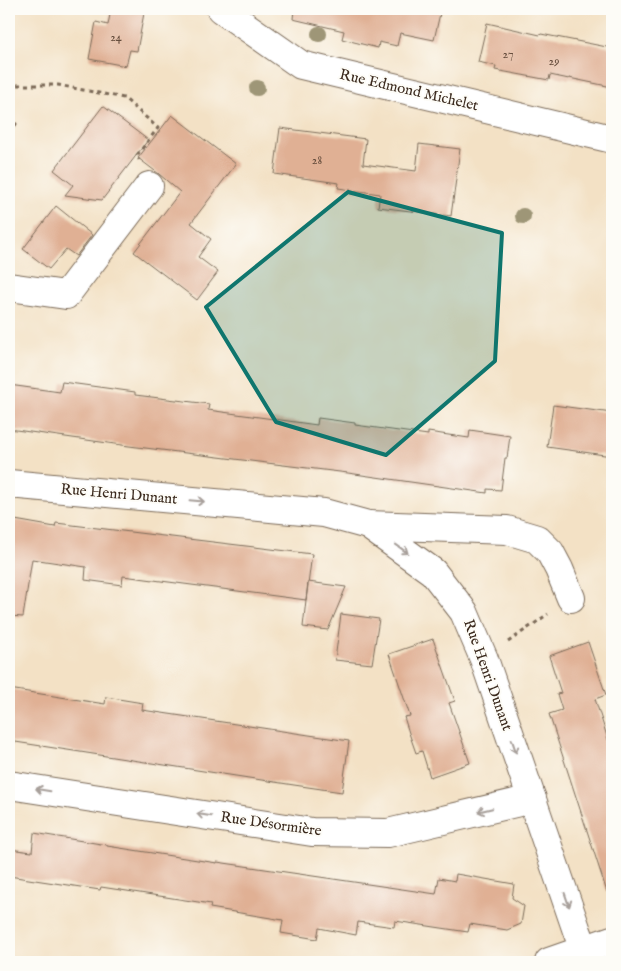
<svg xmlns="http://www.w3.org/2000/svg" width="621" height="971" font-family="'IM FELL English',serif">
	<rect width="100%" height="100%" fill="#fdfcf7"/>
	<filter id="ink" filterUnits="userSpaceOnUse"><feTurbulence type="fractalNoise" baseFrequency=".02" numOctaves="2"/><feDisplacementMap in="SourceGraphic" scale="10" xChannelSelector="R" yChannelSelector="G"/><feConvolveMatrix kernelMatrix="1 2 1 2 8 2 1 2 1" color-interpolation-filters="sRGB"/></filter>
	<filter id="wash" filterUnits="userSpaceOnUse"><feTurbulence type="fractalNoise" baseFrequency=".0096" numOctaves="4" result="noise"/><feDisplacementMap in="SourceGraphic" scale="20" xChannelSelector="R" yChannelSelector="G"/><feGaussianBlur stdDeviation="1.12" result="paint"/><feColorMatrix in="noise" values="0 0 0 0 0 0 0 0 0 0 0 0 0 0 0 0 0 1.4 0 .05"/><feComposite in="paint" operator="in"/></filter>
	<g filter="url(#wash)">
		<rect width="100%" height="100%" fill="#f3e1c5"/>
		<g id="blocks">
			<!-- building -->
			<g fill="#e0b094">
				<path d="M111,9H126L144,13L137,51L130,50L126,66L89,59L96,22L108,25Z"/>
				<path d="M294,9H441L434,40L400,33L397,46L379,42L378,48L342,39L344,31L293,19Z"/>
				<path d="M487,23L540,35L541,34L612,48V87L569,78V79L550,75L549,80L495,70L496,66L478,62Z"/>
				<path d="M103,106L148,140L102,200L65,195L73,185L54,170Z"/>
				<path d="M172,115L236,164L191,223L211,239L198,257L218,272L197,300L134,252L180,192L159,174L138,158Z"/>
				<path d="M280,128L366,139L363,164L416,171L419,144L460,149L451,216L378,207L380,194L338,188L339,183L274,174Z"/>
				<path d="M56,206L92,235L76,256L66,249L49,269L23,249Z"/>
				<path d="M62,382L135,392V395L209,404L208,410L317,425L318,418L355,423V425L428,435V432L469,438L470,430L510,436L507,458H505L501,490L487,489V493L348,473L129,446L9,429V385L60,392Z"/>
				<path d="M553,405L612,413V456L547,447Z"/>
				<path d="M15,520L55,527L56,523L312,554L306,600L123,576L122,585L85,580L86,567L32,559L23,617L9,616V534H13Z"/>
				<path d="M308,582L346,587L328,630L303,627Z"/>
				<path d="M341,614L379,619L372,664L335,660Z"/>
				<path d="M433,639L455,701L449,703L470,763L430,777L422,751L416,753L409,733L404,717L410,716L389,654Z"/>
				<path d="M588,642L606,695L595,699L612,752V891L607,892L549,714L562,710L557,694L561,693L549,656Z"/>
				<path d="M9,689L105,704L106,697L143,703L142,710L349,741L342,792L294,785L9,741Z"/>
				<path d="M34,833L107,845V846L217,863V862L436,894L439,878L455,881L456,874L514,884L512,898L524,906L521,924L507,930L470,924L468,932L395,921L394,927L358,922L356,935L319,928L317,939L281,933L283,920L210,908L211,904L101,887L100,890L9,876V849L32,852Z"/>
			</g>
		</g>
	</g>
	<g filter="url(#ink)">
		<use href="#blocks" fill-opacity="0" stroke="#7b6a58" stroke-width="1"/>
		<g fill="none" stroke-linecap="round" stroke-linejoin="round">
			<defs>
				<g id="minor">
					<path d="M221,9L301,65L612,139"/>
					<path d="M9,287L66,295L149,186"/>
					<path d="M9,484L324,513L368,525L433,572L464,612L484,659L577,931L584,949"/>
					<path d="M368,525L507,530L537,539L550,552L559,569L571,598"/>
					<path d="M9,785L312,832L388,833L532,799"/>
					<path d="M549,962L612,940"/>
				</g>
			</defs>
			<!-- minor casing -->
			<use href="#minor" stroke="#7b6a58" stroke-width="30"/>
			<!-- path -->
			<g stroke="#7b6a58" stroke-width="3" stroke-dasharray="4 4" stroke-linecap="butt">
				<path d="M9,85H58L124,98L158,128L137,155L139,160"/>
				<path d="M9,118L16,124L9,133"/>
				<path d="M508,642L548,614"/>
			</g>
			<!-- minor -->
			<use href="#minor" stroke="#fff" stroke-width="28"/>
		</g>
		<!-- trees -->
		<g fill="#9e9677">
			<circle cx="319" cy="34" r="8"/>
			<circle cx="257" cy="88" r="8"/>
			<circle cx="523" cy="216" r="8"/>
		</g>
		<!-- one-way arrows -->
		<defs><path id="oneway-shaft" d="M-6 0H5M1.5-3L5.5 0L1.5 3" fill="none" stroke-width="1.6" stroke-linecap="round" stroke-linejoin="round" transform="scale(1.25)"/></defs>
		<g stroke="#a79f9a">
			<use href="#oneway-shaft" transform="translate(197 501) rotate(5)"/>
			<use href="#oneway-shaft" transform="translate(402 549) rotate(36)"/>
			<use href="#oneway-shaft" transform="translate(514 746) rotate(71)"/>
			<use href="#oneway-shaft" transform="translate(43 790) rotate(-171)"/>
			<use href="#oneway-shaft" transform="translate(485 810) rotate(167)"/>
			<use href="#oneway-shaft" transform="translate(204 815) rotate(-171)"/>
			<use href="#oneway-shaft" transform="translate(567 900) rotate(71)"/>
		</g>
	</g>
	<!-- marked area -->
	<path fill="#0f766e" fill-opacity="0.2" stroke="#0f766e" stroke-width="4" stroke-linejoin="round" d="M348,192L502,233L495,361L386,455L276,422L206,307Z"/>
	<g text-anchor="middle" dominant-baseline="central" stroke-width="4" stroke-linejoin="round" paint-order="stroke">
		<!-- number labels -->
		<g font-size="12" fill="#644c3c">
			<text x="116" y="37">24</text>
			<text x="508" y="54">27</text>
			<text x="554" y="61">29</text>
			<text x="317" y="160">28</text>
		</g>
		<!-- street labels -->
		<g font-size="15" fill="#3b2a1e" stroke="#fdfcf7">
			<text transform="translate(409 90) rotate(13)">Rue Edmond Michelet</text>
			<text transform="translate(119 494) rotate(5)">Rue Henri Dunant</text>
			<text transform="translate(488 675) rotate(70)">Rue Henri Dunant</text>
			<text transform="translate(271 824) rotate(8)">Rue Désormière</text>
		</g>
	</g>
	<!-- margin -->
	<rect width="621" height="971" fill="none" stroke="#fdfcf7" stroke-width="30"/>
</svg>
